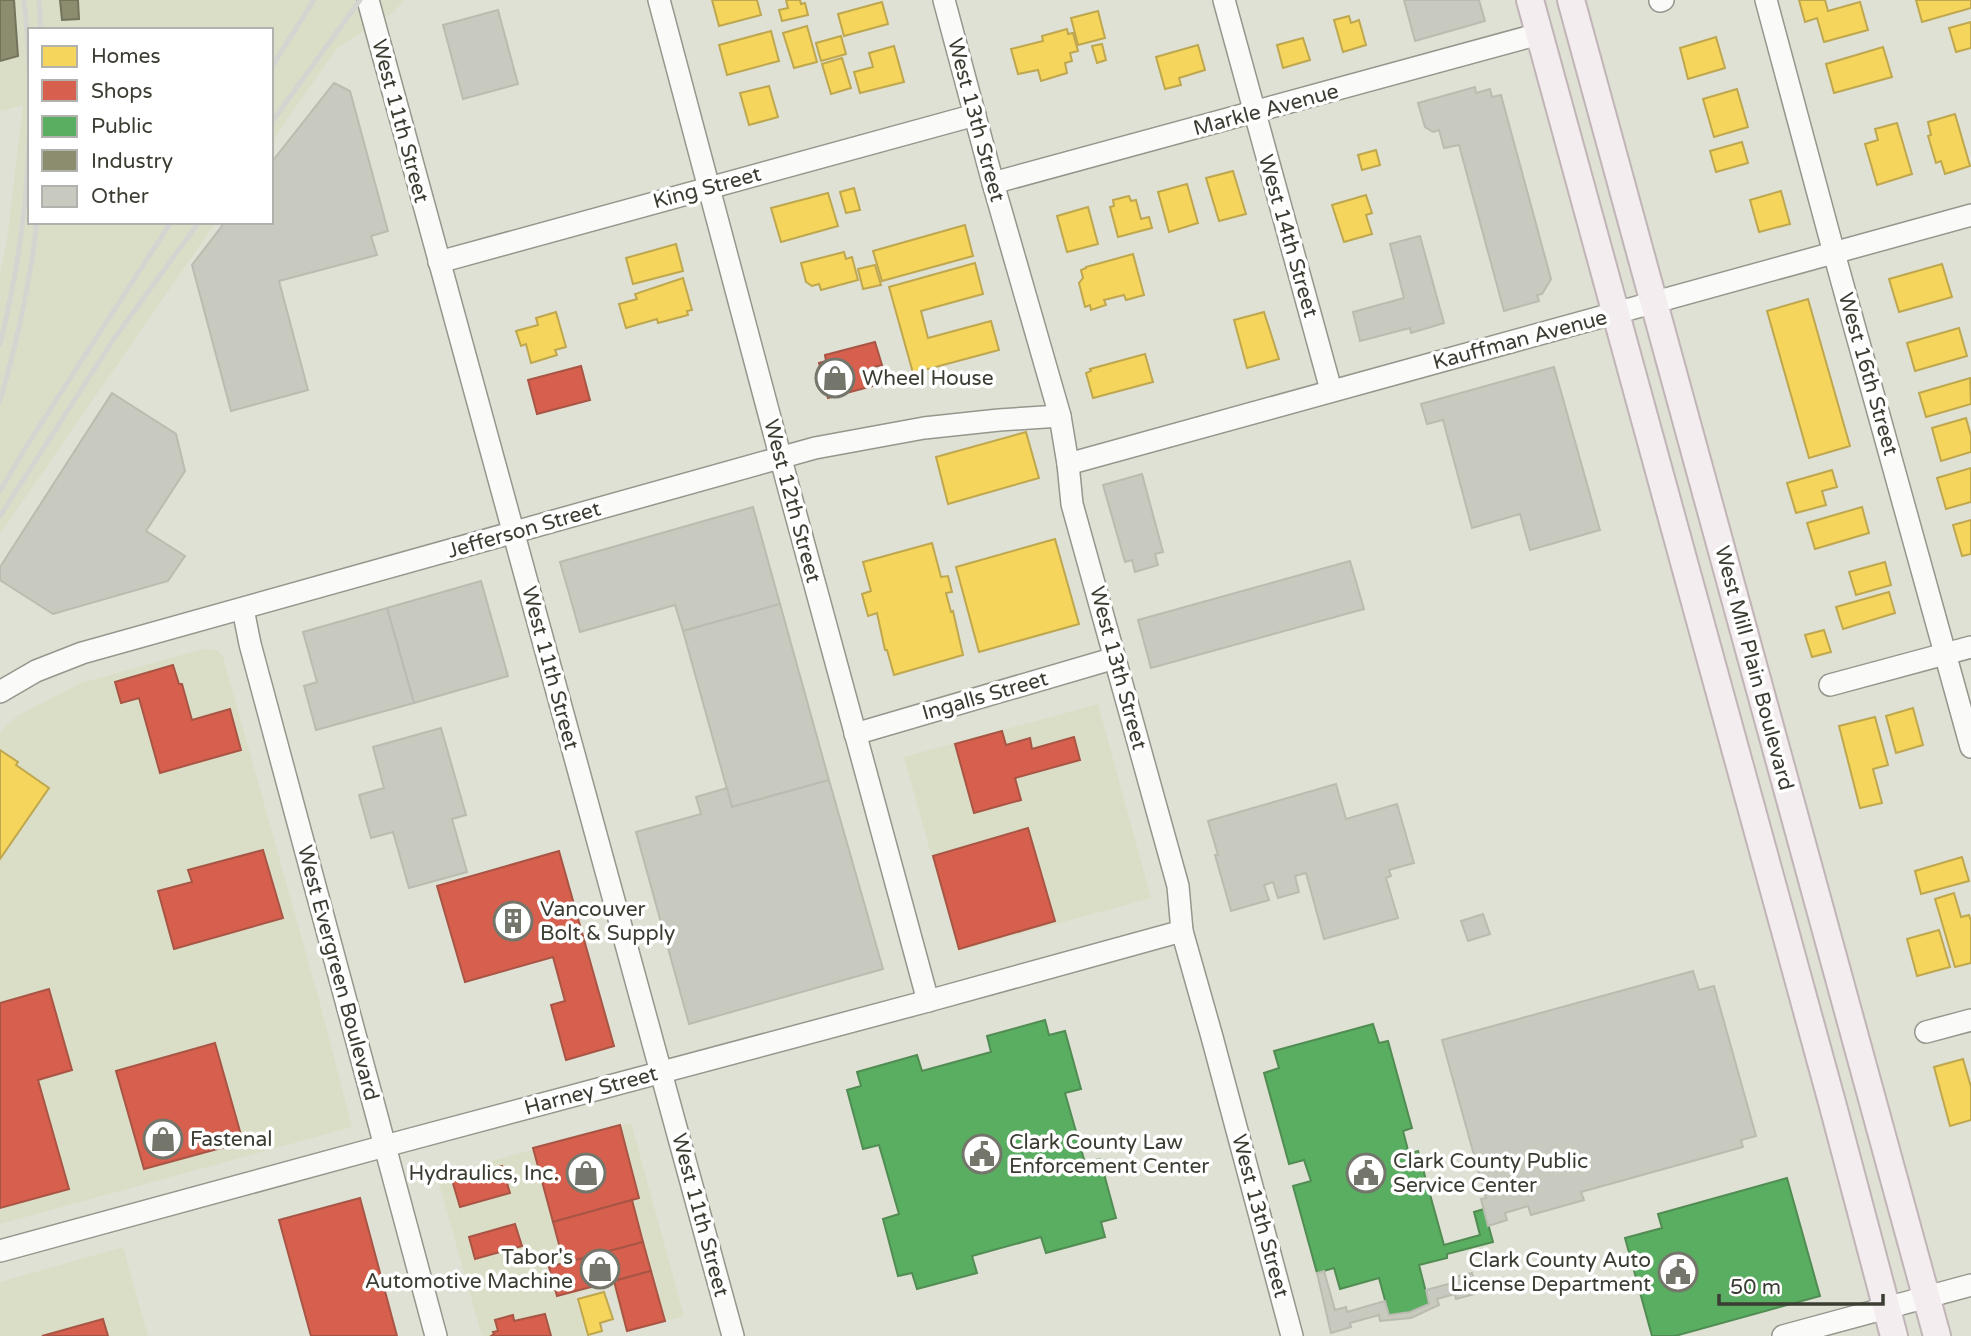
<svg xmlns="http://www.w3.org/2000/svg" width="1971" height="1336" font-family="'Varela Round',sans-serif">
	<rect width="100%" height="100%" fill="#dfe1d4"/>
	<!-- built -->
	<g fill="#dbdec6">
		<path d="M0,0H404L394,12L337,48L271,143V30H30V222H216L0,534V273L7,240L23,105L0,111Z"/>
		<path d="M203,649L217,650L223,657L322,1011L352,1127L0,1224V732L17,716L81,683Z"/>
		<path d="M1098,704L1151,898L958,951L904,757Z"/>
		<path d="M631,1123L684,1316L626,1332L612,1284L575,1294L586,1336H482L437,1176Z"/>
		<path d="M123,1247L148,1336H0V1282Z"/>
	</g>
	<!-- homes -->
	<g fill="#f6d55c" stroke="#bea74f" stroke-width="2">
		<path d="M712,0H757L761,15L719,26Z"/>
		<path d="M786,0H800L801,4L805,3L808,15L782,21L779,10L788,8Z"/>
		<path d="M1799,0H1825L1828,11L1860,2L1868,30L1824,42L1817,18L1805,22Z"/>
		<path d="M1916,0H1971V8L1922,22Z"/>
		<path d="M882,2L888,24L844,36L838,14Z"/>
		<path d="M1098,11L1105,38L1078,45L1071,18Z"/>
		<path d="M1349,16L1351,23L1359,20L1366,45L1343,52L1334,20Z"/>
		<path d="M1971,22V48L1956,52L1949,28Z"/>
		<path d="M807,26L817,62L794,68L783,33Z"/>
		<path d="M1067,29L1068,34L1073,33L1078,51L1070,53L1072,61L1065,63L1067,73L1041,81L1038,70L1018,74L1011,49L1043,41L1042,36Z"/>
		<path d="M771,31L779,61L727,75L719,45Z"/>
		<path d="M841,36L846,54L821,61L816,43Z"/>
		<path d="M1716,37L1725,68L1688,79L1680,48Z"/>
		<path d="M1303,38L1310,60L1283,68L1277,45Z"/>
		<path d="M1102,44L1106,60L1097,63L1092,46Z"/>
		<path d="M1198,45L1205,70L1179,78L1181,85L1165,89L1156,57Z"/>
		<path d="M894,46L904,82L860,93L854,72L873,67L869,53Z"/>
		<path d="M1883,47L1892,77L1834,93L1826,64Z"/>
		<path d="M842,58L851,88L831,94L822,64Z"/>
		<path d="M769,86L778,117L749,125L740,93Z"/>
		<path d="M1737,89L1748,127L1714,137L1703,99Z"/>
		<path d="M1955,114L1970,166L1945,174L1941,161L1936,163L1928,136L1931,135L1928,122Z"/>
		<path d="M1897,123L1912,174L1877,185L1865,144L1878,140L1875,129Z"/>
		<path d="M1742,142L1748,163L1716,172L1710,151Z"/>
		<path d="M1376,150L1380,165L1362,170L1358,155Z"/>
		<path d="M1233,171L1246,214L1219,221L1206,178Z"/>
		<path d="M1187,184L1198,223L1169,232L1158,192Z"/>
		<path d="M854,188L860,210L846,213L840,192Z"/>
		<path d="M1781,191L1790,224L1759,232L1750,200Z"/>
		<path d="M828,193L838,226L781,242L771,208Z"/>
		<path d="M1366,195L1372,213L1366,215L1372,234L1344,242L1332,205Z"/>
		<path d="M1129,196L1131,201L1136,200L1141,219L1149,217L1152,228L1118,237L1110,207L1114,206L1113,200Z"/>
		<path d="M1088,207L1098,244L1067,252L1057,216Z"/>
		<path d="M965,225L973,256L882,281L873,251Z"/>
		<path d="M676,244L683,271L633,284L626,258Z"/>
		<path d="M844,252L846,259L852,257L858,280L821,290L819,284L812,286L806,282L801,263Z"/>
		<path d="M1133,254L1144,295L1126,300L1124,295L1104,300L1106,305L1091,310L1090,305L1085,307L1079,283L1083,278L1081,270L1086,268V267Z"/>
		<path d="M975,263L983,294L921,311L928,338L991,321L999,350L913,373L889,287Z"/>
		<path d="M1942,264L1952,297L1899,312L1889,279Z"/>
		<path d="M875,265L881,285L863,289L858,269Z"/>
		<path d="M683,278L692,310L687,311L688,315L658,323L657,319L626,328L619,304L637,299L635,294Z"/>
		<path d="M1808,299L1850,446L1809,458L1767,311Z"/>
		<path d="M556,312L566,347L555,350L557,355L531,363L526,344L521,346L516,331L538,325L536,318Z"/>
		<path d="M1264,312L1279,359L1247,368L1234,320Z"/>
		<path d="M1959,328L1967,356L1915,371L1907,343Z"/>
		<path d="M1145,354L1153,382L1093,398L1086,373L1091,371L1090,369Z"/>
		<path d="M1970,378L1971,404L1926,417L1919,393Z"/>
		<path d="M1966,418L1971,436V452L1941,461L1932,428Z"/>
		<path d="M1026,432L1039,478L948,504L936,457Z"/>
		<path d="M1971,468V502L1946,509L1937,478Z"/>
		<path d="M1832,470L1837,487L1822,491L1826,505L1796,513L1787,483Z"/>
		<path d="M1862,507L1869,533L1815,549L1807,523Z"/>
		<path d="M1971,520V554L1962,556L1953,525Z"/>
		<path d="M1055,539L1079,624L979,652L956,567Z"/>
		<path d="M932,543L941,577L948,576L952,592L946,593L951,612L953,611L963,655L894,675L887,650H885L877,613L868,616L862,594L871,591L863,562Z"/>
		<path d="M1885,562L1891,585L1856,595L1849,572Z"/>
		<path d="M1889,592L1895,613L1843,629L1836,607Z"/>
		<path d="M1824,630L1831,652L1812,657L1805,635Z"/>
		<path d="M1913,708L1923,745L1896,753L1886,716Z"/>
		<path d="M1875,717L1888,765L1873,769L1882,803L1860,808L1839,726Z"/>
		<path d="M0,750L18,762L16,765L49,788L0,859Z"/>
		<path d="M1962,857L1969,881L1921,894L1915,871Z"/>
		<path d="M1954,893L1961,917L1969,915L1971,921V963L1955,967L1935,899Z"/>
		<path d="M1939,930L1950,967L1917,976L1907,939Z"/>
		<path d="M1963,1059L1971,1087V1120L1950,1126L1934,1067Z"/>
		<path d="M604,1292L613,1319L600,1323L602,1331L588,1335L578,1299Z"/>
	</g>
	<!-- shops -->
	<g fill="#d6604d" stroke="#a85545" stroke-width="2">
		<path d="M875,342L882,365L874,367L877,377L874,378L876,385L828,398L819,363L826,361L825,355Z"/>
		<path d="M581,366L590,400L537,414L528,380Z"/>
		<path d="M173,665L179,684H182L192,720L230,709L241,750L160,773L139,698L121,703L115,682Z"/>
		<path d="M1002,731L1006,745L1030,738L1032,749L1074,737L1080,760L1015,778L1021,800L974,813L955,744Z"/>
		<path d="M1028,828L1055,921L959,949L933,856Z"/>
		<path d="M263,850L283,918L174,949L158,891L192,882L188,870Z"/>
		<path d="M559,851L614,1046L566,1060L551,1005L565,1001L553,957L465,982L437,886Z"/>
		<path d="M49,989L72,1070L38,1080L69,1189L0,1208V1003Z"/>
		<path d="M215,1043L243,1142L144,1169L116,1071Z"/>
		<path d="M620,1125L639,1198L553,1222L533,1148Z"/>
		<path d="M502,1166L510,1193L460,1207L452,1180Z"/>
		<path d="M360,1198L397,1336H311L279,1220Z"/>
		<path d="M632,1200L643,1242L564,1263L553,1222Z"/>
		<path d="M515,1224L522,1246L475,1259L469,1237Z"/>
		<path d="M643,1242L651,1271L557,1296L549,1267Z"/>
		<path d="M651,1271L665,1321L627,1331L614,1281Z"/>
		<path d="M545,1314L551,1336H491L494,1334L493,1332L498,1331L495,1320L513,1315L514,1321Z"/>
		<path d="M103,1319L108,1336H42Z"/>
	</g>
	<!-- public -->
	<g fill="#5aae61" stroke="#518c53" stroke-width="2">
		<path d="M1045,1020L1049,1035L1065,1031L1081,1089L1065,1093L1085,1163L1100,1159L1116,1218L1101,1222L1105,1237L1046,1253L1041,1237L972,1256L977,1273L917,1289L912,1273L898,1276L883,1219L899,1214L879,1145L863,1149L847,1090L861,1086L857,1072L917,1055L922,1071L991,1052L987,1036Z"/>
		<path d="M1373,1024L1379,1043L1388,1041L1412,1128L1403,1131L1409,1154L1418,1151L1444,1245L1480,1235L1474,1212L1484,1209L1493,1242L1447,1254V1258L1419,1265L1429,1304L1410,1312L1399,1314L1389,1315L1379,1278L1340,1289L1334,1268L1317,1273L1293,1186L1311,1181L1304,1160L1289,1164L1264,1073L1279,1068L1274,1051Z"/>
		<path d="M1787,1178L1820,1296L1675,1336H1652L1625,1238L1662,1228L1658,1214Z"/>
	</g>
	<!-- industry -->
	<g fill="#8c8c6e" stroke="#74745c" stroke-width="2">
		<path d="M0,0H14L18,56L0,61Z"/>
		<path d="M60,0H78L79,19L62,20Z"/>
	</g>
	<!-- building -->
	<g fill="#c8cabf" stroke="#babcb1" stroke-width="2">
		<path d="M1404,0H1479L1485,21L1415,41Z"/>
		<path d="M498,10L518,84L463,99L443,25Z"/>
		<path d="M334,83L350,91L388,231L371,236L377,255L279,281L308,390L231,411L192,265L225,222H271V163Z"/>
		<path d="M1475,87L1476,93L1490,89L1492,97L1501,95L1551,279L1542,294L1537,295L1539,301L1504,311L1459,145L1444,148L1439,130L1433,132L1425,127L1418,103Z"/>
		<path d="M1420,236L1444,323L1411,333L1410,328L1360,341L1353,312L1404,298L1390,244Z"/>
		<path d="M1554,367L1600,530L1530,550L1520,514L1472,528L1443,420L1427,424L1421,404Z"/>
		<path d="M112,393L176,434L185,471L146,531L185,556L168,581L53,614L0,580V567Z"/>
		<path d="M1142,474L1163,552L1155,554L1158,565L1135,572L1132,560L1125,562L1103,485Z"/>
		<path d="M753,507L780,604L683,631L675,605L580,632L560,562Z"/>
		<path d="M1350,561L1364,609L1151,668L1138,620Z"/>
		<path d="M481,581L508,676L414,703L387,608Z"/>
		<path d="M780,604L829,780L732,807L683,631Z"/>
		<path d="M387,608L414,703L316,730L304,686L317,682L303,632Z"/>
		<path d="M441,728L466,815L452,819L467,872L409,888L393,832L371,838L359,795L384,788L373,747Z"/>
		<path d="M829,780L883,969L689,1024L636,832L701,814L696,797L727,788L732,807Z"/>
		<path d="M1336,784L1346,819L1397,804L1414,863L1389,870L1391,876L1386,878L1398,918L1324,939L1306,873L1295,876L1299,892L1278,898L1273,882L1264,885L1269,900L1231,911L1215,855H1218L1208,821Z"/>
		<path d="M1483,914L1490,934L1468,941L1461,921Z"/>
		<path d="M1693,971L1699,990L1714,986L1756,1136L1741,1140L1743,1147L1581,1192L1584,1200L1531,1215L1528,1206L1505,1213L1507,1220L1488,1226L1481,1199L1486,1198L1442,1040Z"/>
		<path d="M1324,1271L1335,1310L1346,1307L1347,1312L1385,1301L1389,1315L1410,1312L1429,1304L1426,1290L1452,1283L1451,1278L1472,1273L1478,1293L1456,1299L1455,1294L1437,1299L1439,1305L1411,1318L1380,1321L1379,1315L1350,1323L1351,1327L1331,1333L1317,1273Z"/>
	</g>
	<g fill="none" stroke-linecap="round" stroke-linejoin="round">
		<defs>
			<g id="minor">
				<path d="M368,0L733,1336"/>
				<path d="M659,0L790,493L928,1001"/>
				<path d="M944,0L993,183L1060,416L1068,464L1072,504L1178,886L1182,931L1212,1037L1292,1336"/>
				<path d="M1224,0L1331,390"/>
				<path d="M1766,0L1834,253L1971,747"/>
				<path d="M1660,1L1663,0"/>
				<path d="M993,183L1539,34"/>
				<path d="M439,262L975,115"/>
				<path d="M1068,464L1971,215"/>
				<path d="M243,609L250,644L436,1336"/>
				<path d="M1830,685L1971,647"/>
				<path d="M0,692L36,671L82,653L815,448L924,428L999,420L1060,416"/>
				<path d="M855,734L1115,658"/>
				<path d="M1926,1032L1971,1020"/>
				<path d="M0,1251L385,1146L928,1001L1182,931"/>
				<path d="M1783,1336L1971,1285"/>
			</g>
			<g id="major">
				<path d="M1530,0L1833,1106L1894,1336"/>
				<path d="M1571,0L1937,1336"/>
			</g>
		</defs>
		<!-- minor casing -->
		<use href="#minor" stroke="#95978d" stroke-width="24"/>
		<!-- major casing -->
		<use href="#major" stroke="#c0b4b6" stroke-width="30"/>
		<!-- minor -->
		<use href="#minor" stroke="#fafaf9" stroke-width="21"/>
		<!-- major -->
		<use href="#major" stroke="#f4edf0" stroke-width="26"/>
		<!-- rail -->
		<g stroke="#d4d4d1" stroke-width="5">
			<path d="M39,0L41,30"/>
			<path d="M271,68L314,0"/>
			<path d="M271,123L360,0"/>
			<path d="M0,344C28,233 37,114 24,0"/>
			<path d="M0,401C17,343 30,283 37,222"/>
			<path d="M0,491L24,450L171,222"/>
			<path d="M0,516L113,340L199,222"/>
		</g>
	</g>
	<!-- icons -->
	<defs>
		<symbol id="shop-ring" viewBox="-11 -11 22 22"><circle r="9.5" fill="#fff" stroke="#74766b" stroke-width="1.5"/><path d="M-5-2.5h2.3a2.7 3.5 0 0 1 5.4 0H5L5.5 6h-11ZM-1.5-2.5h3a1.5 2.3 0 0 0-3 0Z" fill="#74766b"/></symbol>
		<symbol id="building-ring" viewBox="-11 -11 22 22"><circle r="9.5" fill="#fff" stroke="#74766b" stroke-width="1.5"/><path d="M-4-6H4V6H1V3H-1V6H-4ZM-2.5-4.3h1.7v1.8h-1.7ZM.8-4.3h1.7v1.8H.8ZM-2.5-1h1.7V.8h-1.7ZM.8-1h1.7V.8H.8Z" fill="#74766b"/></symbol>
		<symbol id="civic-ring" viewBox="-11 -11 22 22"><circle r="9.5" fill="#fff" stroke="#74766b" stroke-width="1.5"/><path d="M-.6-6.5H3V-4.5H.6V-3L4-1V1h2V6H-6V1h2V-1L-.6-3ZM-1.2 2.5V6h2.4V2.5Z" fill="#74766b"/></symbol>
	</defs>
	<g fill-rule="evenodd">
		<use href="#shop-ring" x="813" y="356" width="44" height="44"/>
		<use href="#building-ring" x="491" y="899" width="44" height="44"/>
		<use href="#shop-ring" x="141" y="1117" width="44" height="44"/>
		<use href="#civic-ring" x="960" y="1132" width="44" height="44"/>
		<use href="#shop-ring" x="564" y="1151" width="44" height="44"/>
		<use href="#civic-ring" x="1344" y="1151" width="44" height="44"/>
		<use href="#shop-ring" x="578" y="1247" width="44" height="44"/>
		<use href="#civic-ring" x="1656" y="1250" width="44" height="44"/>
	</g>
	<g text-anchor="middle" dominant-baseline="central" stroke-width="7" stroke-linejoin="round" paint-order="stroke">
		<!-- street labels -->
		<g font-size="21" fill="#3b3c32" stroke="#fff">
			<text transform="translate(1266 110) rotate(-15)">Markle Avenue</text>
			<text transform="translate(976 120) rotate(75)">West 13th Street</text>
			<text transform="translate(400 121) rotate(75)">West 11th Street</text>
			<text transform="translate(707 188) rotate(-15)">King Street</text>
			<text transform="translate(1288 236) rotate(74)">West 14th Street</text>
			<text transform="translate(1520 340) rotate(-15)">Kauffman Avenue</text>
			<text transform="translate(1868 374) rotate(74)">West 16th Street</text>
			<text transform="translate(792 501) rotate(75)">West 12th Street</text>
			<text transform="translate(524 530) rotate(-16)">Jefferson Street</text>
			<text transform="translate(550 668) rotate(75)">West 11th Street</text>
			<text transform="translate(1118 668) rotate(75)">West 13th Street</text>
			<text transform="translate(1754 668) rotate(75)">West Mill Plain Boulevard</text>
			<text transform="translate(985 696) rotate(-16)">Ingalls Street</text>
			<text transform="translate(338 973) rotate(75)">West Evergreen Boulevard</text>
			<text transform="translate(591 1091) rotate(-15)">Harney Street</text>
			<text transform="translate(700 1215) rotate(75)">West 11th Street</text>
			<text transform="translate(1260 1216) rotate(75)">West 13th Street</text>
		</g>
		<!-- poi labels -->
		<g font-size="21" fill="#3b3c32" stroke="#fff" text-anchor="start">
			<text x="862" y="378">Wheel House</text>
			<text x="540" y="909">Vancouver<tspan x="540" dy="24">Bolt &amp; Supply</tspan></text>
			<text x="190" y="1139">Fastenal</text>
			<text x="1009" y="1142">Clark County Law<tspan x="1009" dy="24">Enforcement Center</tspan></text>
			<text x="1393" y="1161">Clark County Public<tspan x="1393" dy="24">Service Center</tspan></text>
			<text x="559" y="1173" text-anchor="end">Hydraulics, Inc.</text>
			<text x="573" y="1257" text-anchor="end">Tabor's<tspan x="573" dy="24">Automotive Machine</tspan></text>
			<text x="1651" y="1260" text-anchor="end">Clark County Auto<tspan x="1651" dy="24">License Department</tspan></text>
		</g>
	</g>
	<!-- legend -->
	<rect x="28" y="28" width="245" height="196" fill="#ffffff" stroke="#b1b1ad" stroke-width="2"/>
	<rect x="42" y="46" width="35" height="21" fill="#f6d55c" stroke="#b1b1ad" stroke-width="2"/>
	<text x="91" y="63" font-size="21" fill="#3b3c32">Homes</text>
	<rect x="42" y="80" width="35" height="21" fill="#d6604d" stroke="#b1b1ad" stroke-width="2"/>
	<text x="91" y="98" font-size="21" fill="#3b3c32">Shops</text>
	<rect x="42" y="116" width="35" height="21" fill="#5aae61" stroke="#b1b1ad" stroke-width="2"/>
	<text x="91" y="133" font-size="21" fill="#3b3c32">Public</text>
	<rect x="42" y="150" width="35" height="21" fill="#8c8c6e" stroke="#b1b1ad" stroke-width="2"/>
	<text x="91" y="168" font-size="21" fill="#3b3c32">Industry</text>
	<rect x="42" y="186" width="35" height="21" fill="#c8cabf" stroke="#b1b1ad" stroke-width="2"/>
	<text x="91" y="203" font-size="21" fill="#3b3c32">Other</text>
	<!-- scale -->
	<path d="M1719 1294v10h164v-10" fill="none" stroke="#3b3c32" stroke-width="3.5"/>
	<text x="1730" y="1294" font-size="21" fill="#3b3c32" stroke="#ffffff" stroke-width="5" paint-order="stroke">50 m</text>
</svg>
